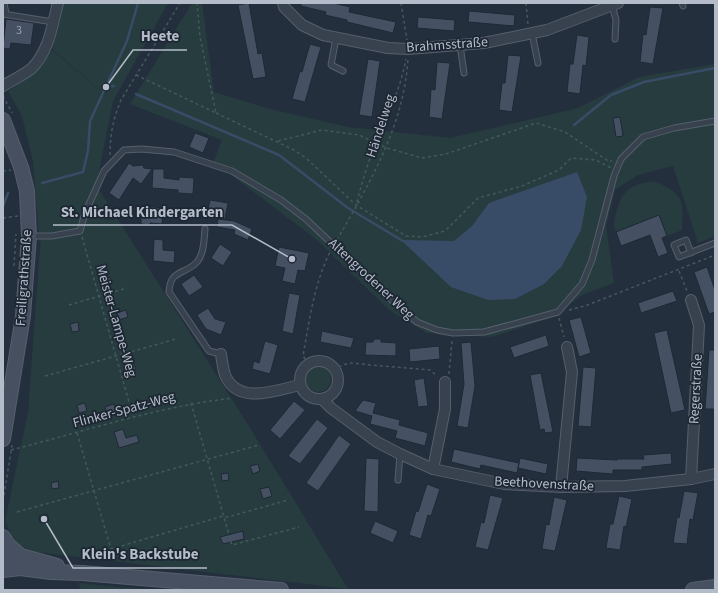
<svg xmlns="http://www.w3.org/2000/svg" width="718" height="593" font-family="'Source Sans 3',sans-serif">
	<rect width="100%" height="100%" fill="#242f3e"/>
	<!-- green -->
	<g fill="#263c3f">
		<path d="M62,3H168L113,101L52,49Z"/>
		<path d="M192,3H202L214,92L270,109L348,127L450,138L578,108L639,77L715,64V236L698,243L673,166L638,175L615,190L606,226L614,283L582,295L553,317L492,337L427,333L389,310L317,240L230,174L211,168L222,140L130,104Z"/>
		<path d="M52,50L113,101L96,186L79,226L85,225L98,188L252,431L348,589L36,552C16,545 13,541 5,521L28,412L41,234H39L33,161L22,116L8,91L35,72Z"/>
		<path d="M654,181C683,193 684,200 682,230L667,236L659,215L616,232C613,225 614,220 616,213C623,189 630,185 654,181Z"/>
		<circle cx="318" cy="379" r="13"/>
		<path d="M79,583L150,590H157H80Z"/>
	</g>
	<!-- water -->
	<path fill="#394c67" d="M577,172L587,197L581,230L562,266L544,284L515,299L488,300L451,287L403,242V240L454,241L472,226L489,203Z"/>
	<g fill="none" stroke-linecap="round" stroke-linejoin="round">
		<!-- stream -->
		<g stroke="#394c67" stroke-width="2.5">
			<path d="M106,87L114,86"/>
			<path d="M136,94L279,155L348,208L403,241"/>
			<path d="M574,125L611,95L644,82L715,68"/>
			<path d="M42,183L83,172L88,151L90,121L127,41L138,3"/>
			<path d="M3,206L8,193"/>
		</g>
	</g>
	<!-- building -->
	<g fill="#455162" stroke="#1f2835">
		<path d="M249,3L258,54L262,53L266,77L253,79L238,5Z"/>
		<path d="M301,3H333L350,7L349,12L396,22L393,33L347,22V20L325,15L326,12L301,6Z"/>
		<path d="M650,7L663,8L653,64L640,62L643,34L646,35Z"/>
		<path d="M469,11L515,15L514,26L468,22Z"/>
		<path d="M418,17L455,20L454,31L417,28Z"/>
		<path d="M6,19L34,23L31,45L11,43L10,49L3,48Z"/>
		<path d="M577,35L589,37L586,66L583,65L580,94L567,92L570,64H573Z"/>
		<path d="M310,44L321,47L305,102L292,99L300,71L302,72Z"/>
		<path d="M508,55L521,56L512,112L499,110L502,83H505Z"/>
		<path d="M368,59L380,61L372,117L359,115Z"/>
		<path d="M437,62L450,63L442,119L429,117L431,89L435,90Z"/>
		<path d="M620,117L623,136L616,137L613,118Z"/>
		<path d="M195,133L209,138L203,153L189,147Z"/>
		<path d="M129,163L133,166L143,165L144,168L152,169L141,184L133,178L119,200L109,193Z"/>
		<path d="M153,169H164V178L179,180V177L194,178L193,194L178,193V190L152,188Z"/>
		<path d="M210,200L228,203L225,219L207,215Z"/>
		<path d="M147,206L163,208L162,224L150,223V225L141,224V210L147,211Z"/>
		<path d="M112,211L114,219L107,220L105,213Z"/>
		<path d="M659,215L667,236L662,238L668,253L658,257L650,235L621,246L616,232Z"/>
		<path d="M218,219L234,221L252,229L248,240L234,234L235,230L217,227Z"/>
		<path d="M154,239L163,240V250L175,251L174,263L153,261Z"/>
		<path d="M220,244L232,252L223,266L211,258Z"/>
		<path d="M279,247L309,253L305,271L298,270L295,284L282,281L285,268L275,266Z"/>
		<path d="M707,267L715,290V312L709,314L694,272Z"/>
		<path d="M194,275L203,287L189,296L181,284Z"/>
		<path d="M110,277L112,284L104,286L103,279Z"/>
		<path d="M673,291L677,301L641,313L638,303Z"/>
		<path d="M289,293L300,295L293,334L282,331Z"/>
		<path d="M208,308L215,319L226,322L221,335L206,329L197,315Z"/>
		<path d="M126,310L128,317L119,320L117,313Z"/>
		<path d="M581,317L591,353L579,357L569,320Z"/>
		<path d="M78,322L79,331L72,332L70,324Z"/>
		<path d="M667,330L685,410L671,413L654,333Z"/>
		<path d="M322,331L354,338L351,348L320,342Z"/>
		<path d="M546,335L549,346L514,358L510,347Z"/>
		<path d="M374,339H381V342L396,343V356L365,355L366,342H373Z"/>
		<path d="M265,341L278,345L270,374L252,369L254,361L259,363Z"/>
		<path d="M471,342L475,386L468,428L457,426L464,384L461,343Z"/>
		<path d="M439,346L440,359L410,362L409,349Z"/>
		<path d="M709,350H715V409H705Z"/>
		<path d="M133,362L136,369L129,371L126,364Z"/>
		<path d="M583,367L596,368L591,427L578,426Z"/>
		<path d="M541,373L553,432L545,433L544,429L540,430L530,375Z"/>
		<path d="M424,378L428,406L418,407L414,380Z"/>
		<path d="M363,400L376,403L373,413L400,420L399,425L428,433L425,446L395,438L397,431L370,424L372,416L355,411Z"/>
		<path d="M294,401L305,410L280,439L270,430Z"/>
		<path d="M85,403L87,411L79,413L77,405Z"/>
		<path d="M114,404L116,412L107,414L105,407Z"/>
		<path d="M317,419L328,428L300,464L288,456Z"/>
		<path d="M123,429L126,438L137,435L139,442L119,448L114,432Z"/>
		<path d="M339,435L351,444L318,491L306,483Z"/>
		<path d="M454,449L519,463L520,458L548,464L546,474L518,468L519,463L517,473L481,465L480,469L451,462Z"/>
		<path d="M671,453L672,464L642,467V470H613V474L576,471L577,458L617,460V459H644L643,455Z"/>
		<path d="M366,458L379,459L378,512L364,511Z"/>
		<path d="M258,464L260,471L253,474L250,466Z"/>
		<path d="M228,473L229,480L222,481L221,474Z"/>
		<path d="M58,481L59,488L52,489L51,483Z"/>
		<path d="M427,484L440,489L431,516L428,515L421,539L409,535L416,511L418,512Z"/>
		<path d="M269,487L272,496L263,499L260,489Z"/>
		<path d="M684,491L698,493L693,520L690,519L687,544L673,543L677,517L679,518Z"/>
		<path d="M490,495L503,498L488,550L475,547L481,522L484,523Z"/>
		<path d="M619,496L632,499L626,527L624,526L620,550L606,548L610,524H613Z"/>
		<path d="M554,497L567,500L555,551L542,549L546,524L549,525Z"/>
		<path d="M47,514L49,521L40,523L39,516Z"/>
		<path d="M375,521L398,531L393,543L370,533Z"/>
		<path d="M243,531L244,539L223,544L220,537Z"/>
	</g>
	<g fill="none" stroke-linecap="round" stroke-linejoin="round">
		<defs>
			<g id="lane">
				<path d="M4,3L6,14"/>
				<path d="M682,3L683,6"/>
				<path d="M612,5L616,20L615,39"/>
				<path d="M3,14L53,22"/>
				<path d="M532,33L538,63"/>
				<path d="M336,38L331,65L343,71"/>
				<path d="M460,45L464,73"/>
				<path d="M205,229C204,240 204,254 197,262C185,275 170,269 169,292L209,351L221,354"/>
				<path d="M31,236H52L80,231L85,213L104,171L124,150L142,149L174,152L232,171L281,200L307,220L387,296L417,322L437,330L453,333L484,332L558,312L582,284L592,260L614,176L621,159L643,137L674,128L715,121"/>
				<path d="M691,253L686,240L674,245L679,257L715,243"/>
				<path d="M398,480L400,454"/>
			</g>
			<g id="street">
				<path d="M283,3L284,7L302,25L323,35L388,48L408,49L484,43L547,30L618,3"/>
				<path d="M3,86C12,80 24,75 32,68C49,51 52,26 58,3"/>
				<path d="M691,300L699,325L691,479"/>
				<path d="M221,354C222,361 223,369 225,375C238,406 277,390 300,385"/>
				<circle cx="319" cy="380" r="19"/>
				<path d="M322,399L331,408L377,442L400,454L433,469L504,484L561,487L625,486L691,479L715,474"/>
				<path d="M433,469L445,409V382"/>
				<path d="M561,487L572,372L567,347"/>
			</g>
			<g id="secondary">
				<path d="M3,120L21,167L27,191L29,236L23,316L3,439"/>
				<path d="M3,537L8,545L21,556"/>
				<path d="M3,558L21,556L57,566"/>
				<path d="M3,570L20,568L51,572L82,573L281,590"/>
				<path d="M693,590L715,587"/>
			</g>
		</defs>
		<!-- lane casing -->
		<use href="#lane" stroke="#565f6c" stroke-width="7"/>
		<!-- street casing -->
		<use href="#street" stroke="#565f6c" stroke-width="12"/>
		<!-- secondary casing -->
		<use href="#secondary" stroke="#565f6c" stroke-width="16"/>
		<!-- path -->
		<g stroke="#44595c" stroke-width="1.5" stroke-dasharray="3 3" stroke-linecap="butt">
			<path d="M401,3L407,40"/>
			<path d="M526,3L528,24"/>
			<path d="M136,75L216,113L200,37L197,3"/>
			<path d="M3,96L12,113"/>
			<path d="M216,113L294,150L306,158L356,205L406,236L422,237L445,231L478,198L522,186L559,170L571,158L596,160L611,168"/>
			<path d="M278,141L322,130L359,135L387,148L422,158L446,154L536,123L565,132L608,161H612"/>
			<path d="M110,155C110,135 113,119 121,100L180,3"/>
			<path d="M3,171L11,170"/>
			<path d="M357,202C362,182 368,162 376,143C388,113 400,91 406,59"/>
			<path d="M3,218L18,216"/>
			<path d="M82,237L133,416"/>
			<path d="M337,240C369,184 404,126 408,59"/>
			<path d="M14,266L16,234"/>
			<path d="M679,271L687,291"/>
			<path d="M69,305L127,288"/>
			<path d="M569,310L585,306L715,255"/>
			<path d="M559,318L564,337"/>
			<path d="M309,364L303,356C309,322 314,284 330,252"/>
			<path d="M333,369L349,363L430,370L437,376"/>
			<path d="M449,374L452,341"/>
			<path d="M45,376L176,339"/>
			<path d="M191,403L232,545L299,527"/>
			<path d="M77,433L111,549L223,516L228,517L288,500"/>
			<path d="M11,450C86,431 156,407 233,398"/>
			<path d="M3,501L12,445"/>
			<path d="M17,512L259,445"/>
		</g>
		<!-- lane -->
		<use href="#lane" stroke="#38414e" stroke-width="5"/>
		<!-- street -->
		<use href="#street" stroke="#38414e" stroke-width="10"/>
		<!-- secondary -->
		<use href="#secondary" stroke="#465061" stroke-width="14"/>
	</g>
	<g text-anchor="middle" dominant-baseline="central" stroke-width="3.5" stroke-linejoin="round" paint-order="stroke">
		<!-- number labels -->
		<g font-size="12" fill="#98a1af">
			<text x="19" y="30">3</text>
		</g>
		<!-- street labels -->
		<g font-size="14" fill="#b4bcc9" stroke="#1d2633">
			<text transform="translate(447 45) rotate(-4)">Brahmsstraße</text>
			<text transform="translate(381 126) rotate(-72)">Händelweg</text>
			<text transform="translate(24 278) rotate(-86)">Freiligrathstraße</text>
			<text transform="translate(371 279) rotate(43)">Altengrodener Weg</text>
			<text transform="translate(116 321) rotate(74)">Meister-Lampe-Weg</text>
			<text transform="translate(696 389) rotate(-87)">Regerstraße</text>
			<text transform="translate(124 410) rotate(-15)">Flinker-Spatz-Weg</text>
			<text transform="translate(544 484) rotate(3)">Beethovenstraße</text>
		</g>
	</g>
	<!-- callouts -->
	<path fill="none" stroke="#b4bcc9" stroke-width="1.5" d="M106 87L133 50H187M292 259L232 225H53M44 519L73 568H207"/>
	<g fill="#b4bcc9" stroke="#1d2633" stroke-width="1.5">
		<circle cx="106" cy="87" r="4"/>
		<circle cx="292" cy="259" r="4"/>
		<circle cx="44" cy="519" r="4"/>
	</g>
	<g font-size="15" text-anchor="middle" font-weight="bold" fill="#b4bcc9" stroke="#1d2633" stroke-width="3.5" stroke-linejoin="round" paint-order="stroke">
		<text x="160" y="41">Heete</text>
		<text x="142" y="217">St. Michael Kindergarten</text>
		<text x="140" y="559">Klein's Backstube</text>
	</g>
	<!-- border -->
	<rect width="718" height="593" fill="none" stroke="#b4bcc9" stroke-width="8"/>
</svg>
